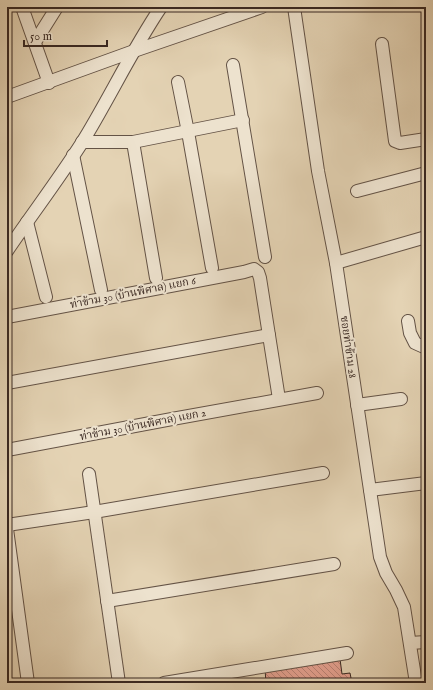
<svg xmlns="http://www.w3.org/2000/svg" width="433" height="690" font-family="'IM FELL English','Noto Serif Thai',serif">
	<defs>
		<pattern id="building-back-hatch" width="6" height="6" patternUnits="userSpaceOnUse"><rect width="6" height="6" fill="#e3a08f"/><path d="M-1 5l2 2M0 0l6 6M5-1l2 2" fill="none" stroke="#b98274"/></pattern>
	</defs>
	<rect width="100%" height="100%" fill="#e4d3b4"/>
	<filter id="stains"><feTurbulence type="fractalNoise" baseFrequency=".005" numOctaves="4"/><feColorMatrix values="0 0 0 0 .2 0 0 0 0 .09 0 0 0 0 .02 0 0 0 .5 -.17"/></filter>
	<radialGradient id="worn" r=".72"><stop offset=".6" stop-color="#630" stop-opacity="0"/><stop offset="1" stop-color="#630" stop-opacity=".3"/></radialGradient>
	<!-- building -->
	<path fill="url(#building-back-hatch)" stroke="#392822" d="M340,659L342,674L350,673L352,683H266L265,669Z"/>
	<g fill="none" stroke-linecap="round" stroke-linejoin="round">
		<defs>
			<g id="minor">
				<path d="M22,7L49,83"/>
				<path d="M294,7L318,171L336,263L380,557L386,573L396,590L404,607L416,683"/>
				<path d="M35,42L57,7"/>
				<path d="M382,44L395,141L400,143L426,139"/>
				<path d="M233,65L265,257"/>
				<path d="M178,82L188,132L212,268"/>
				<path d="M7,97L134,51L262,7"/>
				<path d="M82,142H133L243,120"/>
				<path d="M133,142L156,278"/>
				<path d="M73,155L101,290"/>
				<path d="M357,191L426,173"/>
				<path d="M27,222L46,297"/>
				<path d="M7,251C32,214 59,179 83,141C110,97 132,50 161,7"/>
				<path d="M336,263L426,237"/>
				<path d="M7,317L244,272L254,269L258,272L260,278L279,399"/>
				<path d="M408,321L410,333L415,343L426,348"/>
				<path d="M7,383L269,335"/>
				<path d="M357,405L401,399"/>
				<path d="M7,450L172,419L317,393"/>
				<path d="M89,474L119,683"/>
				<path d="M370,490L426,483"/>
				<path d="M7,525L94,512L323,473"/>
				<path d="M7,529L28,683"/>
				<path d="M107,601L334,564"/>
				<path d="M410,643L426,642"/>
				<path d="M164,683L347,653"/>
			</g>
		</defs>
		<!-- minor casing -->
		<use href="#minor" stroke="#645346" stroke-width="14"/>
		<!-- minor -->
		<use href="#minor" stroke="#ede2ce" stroke-width="12"/>
	</g>
	<g text-anchor="middle" dominant-baseline="central" stroke-width="4" stroke-linejoin="round" paint-order="stroke">
		<!-- street labels -->
		<g font-size="11" fill="#392822" stroke="#ede2ce">
			<text transform="translate(133 293) rotate(-11)">ท่าข้าม 30 (บ้านพิศาล) แยก 6</text>
			<text transform="translate(348 347) rotate(82)">ซอยท่าข้าม 28</text>
			<text transform="translate(143 425) rotate(-11)">ท่าข้าม 30 (บ้านพิศาล) แยก 2</text>
		</g>
	</g>
	<!-- margin -->
	<rect width="433" height="690" fill="none" stroke="#e4d3b4" stroke-width="24"/>
	<rect x="8" y="8" width="417" height="674" fill="none" stroke="#392822" stroke-width="2"/>
	<rect x="12" y="12" width="409" height="666" fill="none" stroke="#392822"/>
	<!-- scale -->
	<path d="M24 40v6h83v-6" fill="none" stroke="#392822" stroke-width="2"/>
	<text x="30" y="40" font-size="12" fill="#392822" stroke="#ede2ce" stroke-width="3" paint-order="stroke">50 m</text>
	<rect width="100%" height="100%" filter="url(#stains)"/>
	<rect width="100%" height="100%" fill="url(#worn)"/>
</svg>
